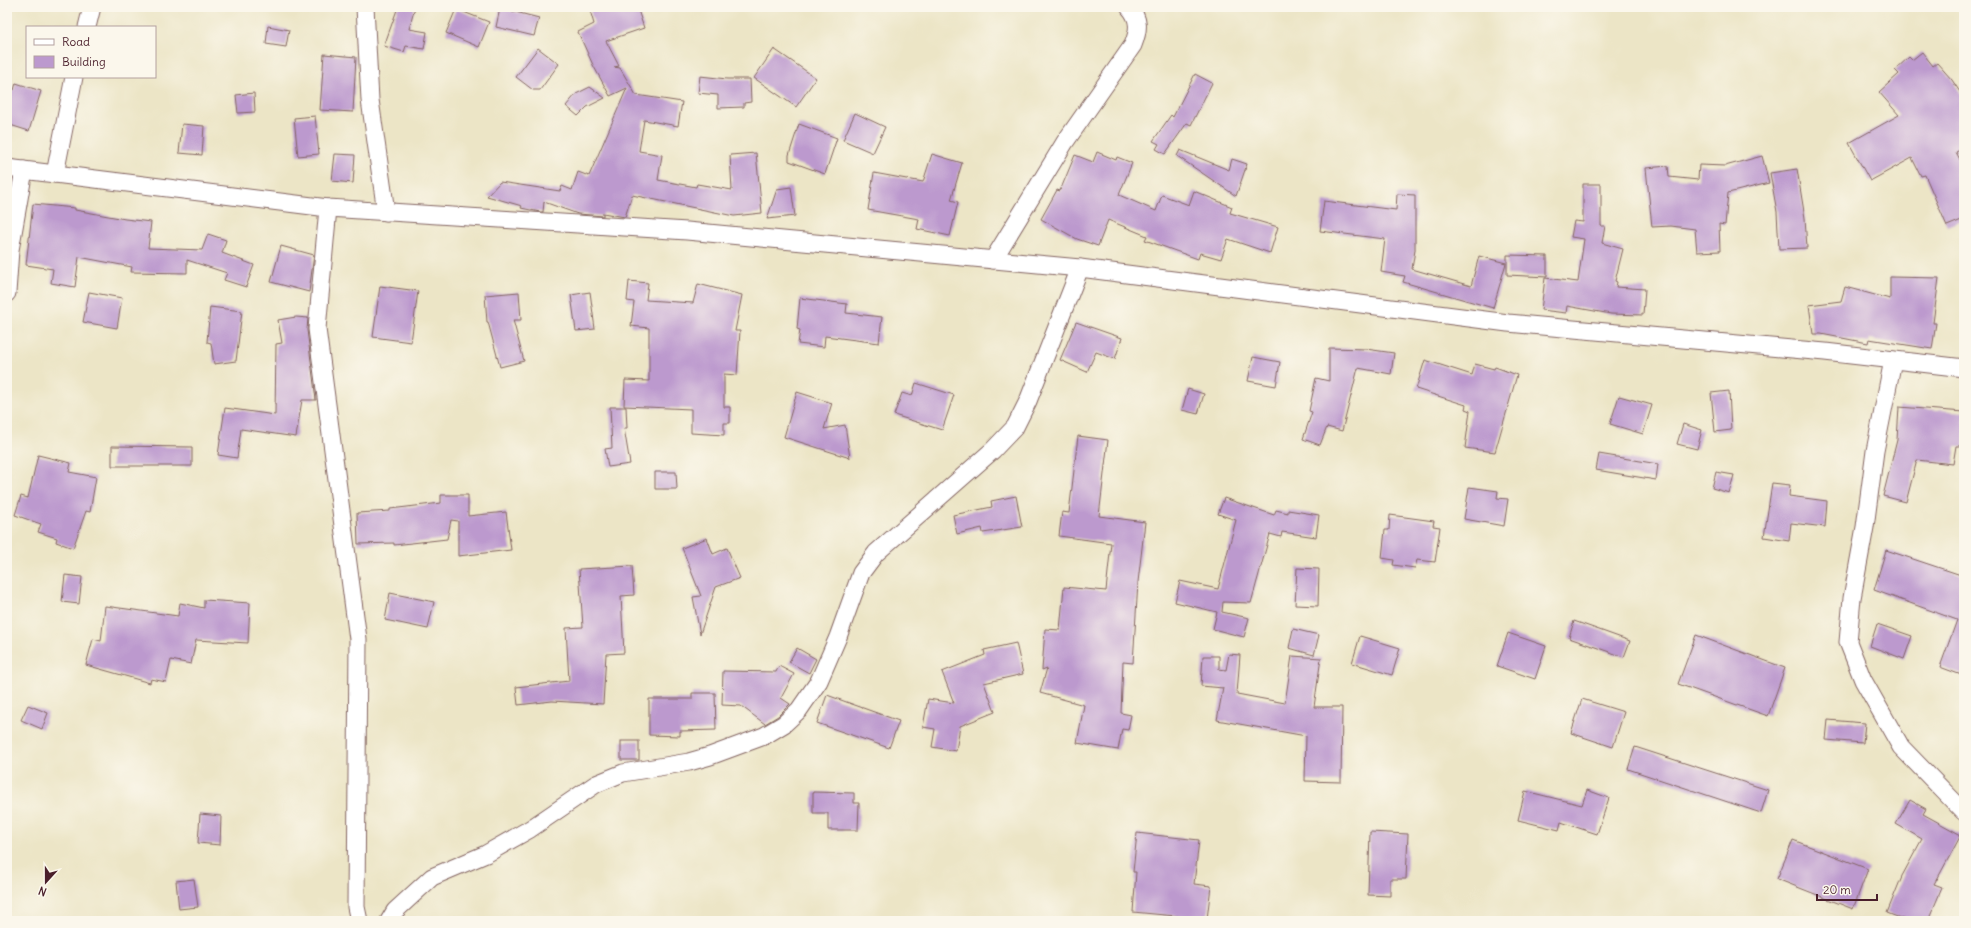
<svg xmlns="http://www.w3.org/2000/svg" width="1971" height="928" font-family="Delius,sans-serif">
	<rect width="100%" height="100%" fill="#fbf7ec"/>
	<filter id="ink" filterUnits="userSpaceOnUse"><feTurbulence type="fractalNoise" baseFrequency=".025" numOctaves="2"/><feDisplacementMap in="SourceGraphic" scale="8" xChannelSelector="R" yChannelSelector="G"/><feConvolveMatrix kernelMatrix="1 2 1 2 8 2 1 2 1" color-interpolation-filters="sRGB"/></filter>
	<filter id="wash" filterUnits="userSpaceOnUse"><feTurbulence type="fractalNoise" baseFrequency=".012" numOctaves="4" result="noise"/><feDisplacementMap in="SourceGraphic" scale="16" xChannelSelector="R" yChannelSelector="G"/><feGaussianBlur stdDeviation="0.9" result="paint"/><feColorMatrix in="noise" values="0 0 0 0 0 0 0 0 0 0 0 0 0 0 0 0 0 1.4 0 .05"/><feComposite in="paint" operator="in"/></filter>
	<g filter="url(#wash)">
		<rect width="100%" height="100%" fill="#ece5c6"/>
		<g id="blocks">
			<!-- building -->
			<g fill="#bc99ce">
				<path d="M398,7H415L409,29L427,32L424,49L406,46L404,52L384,46Z"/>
				<path d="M589,7H637L644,28L606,41L619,66L614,67L620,68L636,95L682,102L678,126L644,120L639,151L662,155L658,180L696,187L697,184L732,190L730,155L756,153L762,213L734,216L632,195L625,217L603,213V216L578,214L544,202L543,212H540L521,208L522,206L487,196L500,182L560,191L562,186L572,190L578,172L589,176L627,88L610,96L593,65L578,32L594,24Z"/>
				<path d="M500,8L539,18L534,36L496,27Z"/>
				<path d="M456,9L489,22L479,47L446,33Z"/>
				<path d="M268,26L289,30L286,47L266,44Z"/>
				<path d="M538,48L559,64L540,90H533L516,77Z"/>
				<path d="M774,49L816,78L796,107L754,78Z"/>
				<path d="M1922,52L1933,66L1937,63L1952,80L1964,98V148L1956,152L1964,167V219L1947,226L1925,175L1921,176L1912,158L1870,181L1849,143L1899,115L1879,92L1899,74L1895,70L1909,57L1912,60Z"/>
				<path d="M324,54L356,57L353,112L320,110Z"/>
				<path d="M1195,74L1212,83L1191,125L1187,123L1165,154L1156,149L1159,144L1153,141L1171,115L1173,117Z"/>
				<path d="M700,76L727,79H750L751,102L744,103V107L718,108V95L698,93Z"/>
				<path d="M16,83L41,91L29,131L7,124V88L14,90Z"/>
				<path d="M590,87L605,98L587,107L578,116L566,106L576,94Z"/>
				<path d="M254,93L255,112L238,113L236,95Z"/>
				<path d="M855,113L885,127L873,153L843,140Z"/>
				<path d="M315,116L319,154L298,156L294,118Z"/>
				<path d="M182,124L204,126L202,155L179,153Z"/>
				<path d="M799,124L837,138L825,174L789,161V155Z"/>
				<path d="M1180,150L1229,170L1232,159L1247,164L1236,196L1177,156Z"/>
				<path d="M1097,152L1116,160L1117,157L1132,163L1119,195L1156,211L1162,195L1189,205L1194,191L1232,207L1230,213L1278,227L1270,253L1228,239L1221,259L1200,253L1198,259L1145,240L1147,236L1108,220L1098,246L1077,239L1041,219L1057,190L1060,191L1075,155L1093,162Z"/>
				<path d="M335,154L355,155L353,183L332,181Z"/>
				<path d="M932,154L962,163L951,200L958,202L950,236L917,229L919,219L868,210L874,173L923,182Z"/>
				<path d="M1762,156L1769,183L1728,193L1725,225L1719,224L1720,251L1697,252L1695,229L1671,226L1652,227L1646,168L1668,166L1669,177L1698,180L1699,165L1725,166Z"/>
				<path d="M1797,169L1805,218L1807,248L1779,249L1777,212L1770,173Z"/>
				<path d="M1583,184H1601V226H1605L1602,243L1623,249L1615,281L1617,282L1616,287L1645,289L1643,315L1611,314L1567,306L1566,313L1541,310L1545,278L1578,282L1584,239L1571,237L1574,221L1583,222Z"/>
				<path d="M791,187L795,216L767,219L777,189Z"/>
				<path d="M1397,194L1415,195V250L1412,269L1471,286L1479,256L1506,263L1493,308L1403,282L1405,276L1381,272L1385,239L1320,231L1324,201L1396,210Z"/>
				<path d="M33,204L75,208V210L125,219L151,222L148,248L202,250L208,234L226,240L222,253L254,265L246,287L224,280L227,273L187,260V273L131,272L132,267L79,257L75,287L51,283L53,269L26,265Z"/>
				<path d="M281,246L314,255L309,292L271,282Z"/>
				<path d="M1507,255L1547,256V277L1507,275Z"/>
				<path d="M1890,277L1939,278L1933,323H1936L1932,349L1869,339L1868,343L1821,334H1813L1809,305L1841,301L1845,287L1890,299Z"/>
				<path d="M629,281L648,283L646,300L693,303L698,284L742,295L735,331H740L737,375L724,374V407H730V423H724V435L691,433V409L624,406L625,380L649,381V328L631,326L634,302L627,301Z"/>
				<path d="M380,286L418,291L411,342L373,337Z"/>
				<path d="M89,292L122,298L117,328L83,322Z"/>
				<path d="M519,292L521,320H513L524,361L500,367L488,322H487L485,295Z"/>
				<path d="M590,292L595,329L576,331L571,295Z"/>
				<path d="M800,298L847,304L846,313L882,317L879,343L825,336L824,347L798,344L800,330L797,329Z"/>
				<path d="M210,307L242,311L236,361L214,364L211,343L207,342Z"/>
				<path d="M296,317L308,318L307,330L316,400H302L296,437L241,429L237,458L218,455L225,408L275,415L276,344L282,343L278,320Z"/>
				<path d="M1076,322L1122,338L1115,359L1096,352L1087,372L1060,360Z"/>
				<path d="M1329,348L1366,349L1394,353L1391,374L1358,368L1342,431L1327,427L1320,445L1303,439L1312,412L1309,411L1316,378L1329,381Z"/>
				<path d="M1253,357L1280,362L1276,386L1248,381Z"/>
				<path d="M1425,360L1472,375L1475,364L1494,369L1495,367L1517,375L1495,452L1465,448L1470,411L1465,409L1466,405L1416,389Z"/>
				<path d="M916,383L954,395L942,430L894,415L902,393L912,396Z"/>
				<path d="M1188,389L1204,394L1198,414L1182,410Z"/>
				<path d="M1729,391L1731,430L1715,432L1711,393Z"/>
				<path d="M797,392L832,403L824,429L845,425L850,458L784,437Z"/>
				<path d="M1619,396L1652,405L1643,434L1610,424Z"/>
				<path d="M610,407H626L627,428H624L630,464L608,467L605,449L612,448Z"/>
				<path d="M1899,407L1964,412V446H1956L1953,464L1917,460L1906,502L1883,496L1897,440Z"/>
				<path d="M1683,424L1702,430L1697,449L1677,444Z"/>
				<path d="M1078,436L1108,440L1099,516L1145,522L1138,582L1133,663L1123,662L1121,713L1131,715L1128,730L1122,729L1118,750L1077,743L1084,705L1040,693L1047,668L1042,670L1045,629L1060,630L1064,587L1106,591L1111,543L1059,536L1062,512L1069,513Z"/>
				<path d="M112,446L192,447V466H112Z"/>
				<path d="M1599,454L1658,464L1656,480L1596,470Z"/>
				<path d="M38,455L71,463L69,472L96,477L90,512L86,511L73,548L56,542L57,538L38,532L41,524L15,515L21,496L28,498Z"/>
				<path d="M655,472H676L677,489H655Z"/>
				<path d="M1716,472L1734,475L1729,493L1712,488Z"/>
				<path d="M1772,483L1790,485L1789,496L1827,501L1825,527L1791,523L1789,541L1764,537Z"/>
				<path d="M1469,487L1498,491L1497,498L1508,499L1504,526L1464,519Z"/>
				<path d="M441,495H468V516L506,512L511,550L458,556V521L451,520L447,539L394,545V543L358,544L357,513L390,511V509L441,503Z"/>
				<path d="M1016,496L1022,527L983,533L982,528L957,534L953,515L992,507L991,501Z"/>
				<path d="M1224,498L1274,515L1276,510L1288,513V510L1319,515L1316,537L1282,532L1281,537L1270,534L1251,603L1223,602L1222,612L1249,618L1244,637L1213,629L1217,612L1175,602L1180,581L1218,589L1236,520L1218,514Z"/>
				<path d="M1390,515L1434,521L1433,526L1440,527L1435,562L1417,560L1415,568L1393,565L1394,560L1382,558L1385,530H1389Z"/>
				<path d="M707,538L713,554L727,548L740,578L716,587L700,634L693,597L701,596L682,548Z"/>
				<path d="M1886,550L1964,576V676L1940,667L1957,620L1874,590Z"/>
				<path d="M632,566L634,595L621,596L624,653L606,654L603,704L552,701L518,705L516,687L569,681L566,628L583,627L579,569Z"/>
				<path d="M1297,568L1319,569L1318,606L1295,605Z"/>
				<path d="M65,575L82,577L79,604L62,602Z"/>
				<path d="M390,593L434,602L428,629L385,620Z"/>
				<path d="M204,600L250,603L248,643L196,640L191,664L171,660L166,682L151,679L150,683L86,665L93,639L101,641L105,606L178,616L180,603L204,608Z"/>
				<path d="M1574,621L1630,641L1624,657L1569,638Z"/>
				<path d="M1877,624L1912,636L1904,659L1870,646Z"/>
				<path d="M1293,629L1319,635L1314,655L1289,648Z"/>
				<path d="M1508,633L1546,646L1535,679L1497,666Z"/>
				<path d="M1696,635L1785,668L1768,716L1678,684Z"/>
				<path d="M1360,636L1400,648L1392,675L1352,663Z"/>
				<path d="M1016,643L1023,674L984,683L995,712L960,726L956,751L932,747L935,729L923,727L928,699L954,703L942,672L985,655L984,650Z"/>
				<path d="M797,648L816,659L809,673L789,662Z"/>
				<path d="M1229,654L1240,655L1237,694L1285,703L1292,656L1321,658L1314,707H1342L1341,782L1305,781L1306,736L1217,720L1223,688L1201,686L1203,656H1219V669L1226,670Z"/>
				<path d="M779,666L794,674L781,698L790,704L778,716L765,724L741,706L722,705L723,671L776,672Z"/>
				<path d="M692,693H715L716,730L680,731V736L649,735V699H692Z"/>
				<path d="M827,695L899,721L889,748L817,723Z"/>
				<path d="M1582,699L1624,712L1613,747L1571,733Z"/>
				<path d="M28,705L48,713L42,729L21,720Z"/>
				<path d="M1828,720L1865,723L1863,743L1826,740Z"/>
				<rect x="621" y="741" width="18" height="19"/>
				<path d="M1635,747L1768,790L1761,813L1628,769Z"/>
				<path d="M1587,790L1609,798L1597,834L1561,822L1559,830L1518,820L1525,791L1582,805Z"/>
				<path d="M813,792L854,793V803H859L858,830H828V813H813Z"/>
				<path d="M1910,800L1926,809L1923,814L1961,835L1934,885L1942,888L1928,921H1908L1887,913L1902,876L1922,839L1896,824Z"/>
				<path d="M200,814L221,816L220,845L198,843Z"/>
				<path d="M1370,832L1408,834L1406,879H1390V896L1368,895Z"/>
				<path d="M1137,833L1199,840L1194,884L1211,886L1207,919L1133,912L1136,872H1133Z"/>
				<path d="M1793,840L1868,869L1853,909L1777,879Z"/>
				<path d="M194,879L198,907L179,909L176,881Z"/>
			</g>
		</g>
	</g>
	<g filter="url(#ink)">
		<use href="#blocks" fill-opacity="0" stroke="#836461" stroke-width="1"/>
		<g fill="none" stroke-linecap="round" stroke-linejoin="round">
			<defs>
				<g id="minor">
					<path d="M365,7L370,100L386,212"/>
					<path d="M87,27L92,7"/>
					<path d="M7,168L328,208L687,231L1080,268L1508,323L1825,352L1964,368"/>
					<path d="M55,174L74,77"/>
					<path d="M328,208L317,329L358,639L356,907L359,921"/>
					<path d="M993,260L1065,142L1133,45C1139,30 1140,19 1129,7"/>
					<path d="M7,293L10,250L24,170"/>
					<path d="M1893,360L1875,451L1865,527L1852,598L1848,642L1863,680L1901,747L1964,812"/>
					<path d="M389,921L395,911L432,877L486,854L530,829L596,784L623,773L689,762L710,756L764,736L784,724L799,710L819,681L838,637L861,573L876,553L993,450L1015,427L1028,401L1080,268"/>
				</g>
			</defs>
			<!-- minor casing -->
			<use href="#minor" stroke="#836461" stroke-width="19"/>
			<!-- minor -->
			<use href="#minor" stroke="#fff" stroke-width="17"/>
		</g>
	</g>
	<!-- margin -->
	<rect width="1971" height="928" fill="none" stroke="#fbf7ec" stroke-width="24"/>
	<!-- legend -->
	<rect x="26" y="26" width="130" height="52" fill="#fbf7ec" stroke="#b4a19f"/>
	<rect x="34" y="39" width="20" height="6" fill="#ffffff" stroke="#b4a19f"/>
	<text x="62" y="46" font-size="12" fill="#4a1f2b">Road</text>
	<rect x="34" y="56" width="20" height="12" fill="#bc99ce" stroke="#b4a19f"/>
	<text x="62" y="66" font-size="12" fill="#4a1f2b">Building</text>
	<!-- north arrow -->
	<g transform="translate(46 882) rotate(201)" stroke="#fbf7ec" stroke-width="3" paint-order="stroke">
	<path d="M0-3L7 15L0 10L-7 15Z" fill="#4a1f2b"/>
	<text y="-6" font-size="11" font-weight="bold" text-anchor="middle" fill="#4a1f2b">N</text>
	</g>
	<!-- scale -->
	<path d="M1817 894v6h60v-6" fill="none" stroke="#4a1f2b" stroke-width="2"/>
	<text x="1823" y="894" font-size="12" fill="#4a1f2b" stroke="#fbf7ec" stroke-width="3" paint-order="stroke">20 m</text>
</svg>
